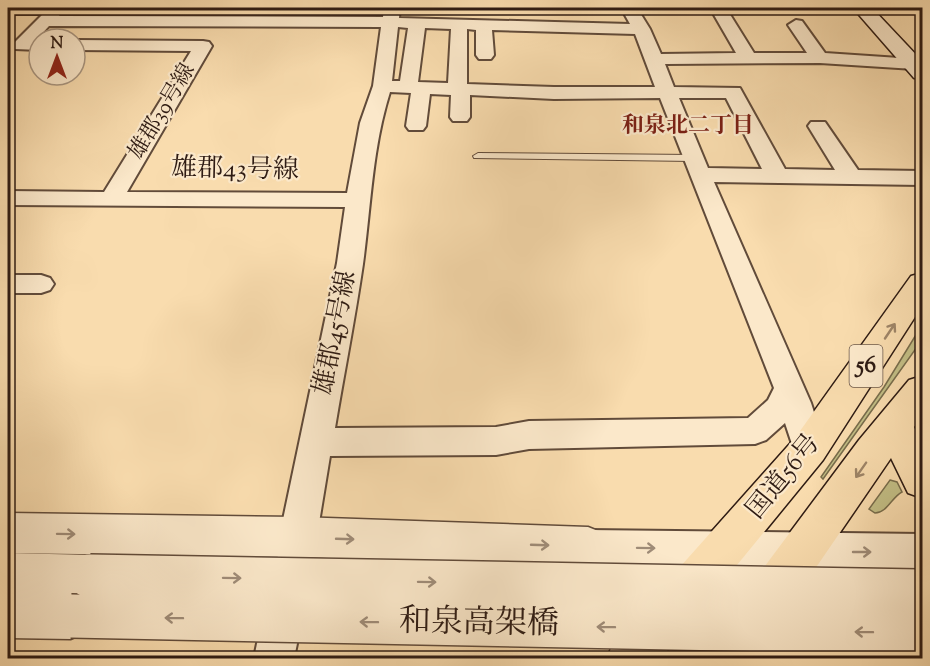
<svg xmlns="http://www.w3.org/2000/svg" width="930" height="666" font-family="'Sorts Mill Goudy','Noto Serif JP',serif">
	<rect width="100%" height="100%" fill="#f9dcae"/>
	<filter id="stains"><feTurbulence type="fractalNoise" baseFrequency=".00333" numOctaves="4"/><feColorMatrix values="0 0 0 0 .2 0 0 0 0 .09 0 0 0 0 .02 0 0 0 .5 -.17"/></filter>
	<radialGradient id="worn" r=".72"><stop offset=".6" stop-color="#630" stop-opacity="0"/><stop offset="1" stop-color="#630" stop-opacity=".3"/></radialGradient>
	<!-- green -->
	<g fill="#c3bf86" stroke="#786d4c" stroke-width="1.5">
		<path d="M922,325V340L823,479L821,477L884,387Z"/>
		<path d="M890,480L897,482L902,492C892,497 887,513 875,513L869,509Z"/>
	</g>
	<g fill="none" stroke-linecap="round" stroke-linejoin="round">
		<defs>
			<path id="service" d="M478,153L693,155L698,158L693,161L474,158L473,156Z"/>
			<g id="minor">
				<path d="M8,8H64L59,16L383,17L384,8H400L399,18L630,24L621,8H637L650,29L661,54L736,53L710,8H726L754,53H807L788,25L796,20L802,21L825,53L914,59L920,60L922,65L914,69L820,63L665,64L674,87L740,88L785,169L835,170L808,126L811,122H825L858,170L922,171V185L714,182L811,403L826,449L821,459L809,463L797,459L785,423L766,440L755,444L529,449L496,455L330,456L314,553L308,565L295,571L282,565L276,553L337,263L345,207L8,205V191L104,192L191,51L75,50V40L203,41L209,42L212,46L127,192L347,193L360,123L373,86L381,27L49,26L36,40H39V50L15,49L12,45L43,14H8ZM398,27L408,28L400,81H392ZM425,28L451,29L448,83L418,82ZM467,29L476,30V55L479,59H491L494,55L492,30L635,34L655,87H554L467,84ZM390,92L411,93L406,126L409,130H423L426,126L430,94L451,95L450,117L453,121H467L470,117V95L554,99L660,98L774,388L768,400L748,418L529,421L496,427L335,428C344,374 355,319 363,264C371,206 372,149 390,92ZM679,98H726L762,169L708,168Z"/>
				<path d="M8,275H41L50,278L54,284L50,290L41,293H8Z"/>
				<path d="M588,530L922,534V569L588,564L575,559L570,547L575,535Z"/>
				<path d="M285,585L299,591L305,605L294,658H254L265,605L271,591Z"/>
			</g>
			<g id="tertiary">
				<path d="M8,513L298,517L588,527L603,533L609,547L603,561L588,567L298,557L8,553Z"/>
				<path d="M8,553L90,555L106,561L112,576L106,591L90,597H81L87,600L94,616L87,632L71,639L8,638Z"/>
			</g>
			<path id="secondary" d="M853,8H872L922,61V79L914,78Z"/>
			<g id="trunk">
				<path d="M922,273V306L823,460L661,658H607L614,641L795,438L911,276Z"/>
				<path d="M922,376V416L914,427L922,444V498L908,493L891,458L754,658H702L709,641L859,440L909,380Z"/>
			</g>
		</defs>
		<!-- service casing -->
		<use href="#service" stroke="#614b3a" stroke-width="2"/>
		<!-- minor casing -->
		<use href="#minor" stroke="#614b3a" stroke-width="4"/>
		<!-- tertiary casing -->
		<use href="#tertiary" stroke="#614b3a" stroke-width="3"/>
		<!-- secondary casing -->
		<use href="#secondary" stroke="#2e1b13" stroke-width="3"/>
		<!-- trunk casing -->
		<use href="#trunk" stroke="#2e1b13" stroke-width="3"/>
		<!-- service -->
		<use href="#service" fill="#fbe8ca" fill-rule="evenodd"/>
		<!-- minor -->
		<use href="#minor" fill="#fbe8ca" fill-rule="evenodd"/>
		<!-- tertiary -->
		<use href="#tertiary" fill="#fbe8ca" fill-rule="evenodd"/>
		<!-- secondary -->
		<use href="#secondary" fill="#fbe8ca" fill-rule="evenodd"/>
		<!-- trunk -->
		<use href="#trunk" fill="#f9dcae" fill-rule="evenodd"/>
		<defs>
			<g id="tertiary-bridge">
				<path d="M90,576L919,591"/>
				<path d="M71,616L922,633"/>
			</g>
		</defs>
		<!-- tertiary-bridge casing -->
		<use href="#tertiary-bridge" stroke="#614b3a" stroke-width="46" stroke-linecap="butt"/>
		<!-- tertiary-bridge -->
		<use href="#tertiary-bridge" stroke="#fbe8ca" stroke-width="43"/>
	</g>
	<!-- one-way arrows -->
	<defs><path id="oneway-shaft" d="M-6 0H5M1.5-3L5.5 0L1.5 3" fill="none" stroke-width="1.6" stroke-linecap="round" stroke-linejoin="round" transform="scale(1.5)"/></defs>
	<g stroke="#9e8568">
		<use href="#oneway-shaft" transform="translate(890 331) rotate(-56)"/>
		<use href="#oneway-shaft" transform="translate(861 470) rotate(125)"/>
	</g>
	<g stroke="#9f8c78">
		<use href="#oneway-shaft" transform="translate(66 534) rotate(1)"/>
		<use href="#oneway-shaft" transform="translate(345 539) rotate(2)"/>
		<use href="#oneway-shaft" transform="translate(540 545) rotate(2)"/>
		<use href="#oneway-shaft" transform="translate(646 548) rotate(1)"/>
		<use href="#oneway-shaft" transform="translate(862 552)"/>
		<use href="#oneway-shaft" transform="translate(232 578) rotate(1)"/>
		<use href="#oneway-shaft" transform="translate(427 582) rotate(1)"/>
		<use href="#oneway-shaft" transform="translate(174 618) rotate(-179)"/>
		<use href="#oneway-shaft" transform="translate(369 622) rotate(-179)"/>
		<use href="#oneway-shaft" transform="translate(606 627) rotate(-179)"/>
		<use href="#oneway-shaft" transform="translate(864 632) rotate(-179)"/>
	</g>
	<g text-anchor="middle" dominant-baseline="central" stroke-width="4.5" stroke-linejoin="round" paint-order="stroke">
		<!-- far-street labels -->
		<g font-size="22" fill="#2e1b13" stroke="#fbe8ca">
			<text transform="translate(163 112) rotate(-59)">雄郡39号線</text>
		</g>
		<!-- far-neighbourhood labels -->
		<g font-size="22" font-weight="bold" fill="#7a1f14" stroke="#fbe8ca">
			<text x="688" y="127">和泉北二丁目</text>
		</g>
		<!-- shield labels -->
		<rect fill="#fbe8ca" stroke="#6c584a" stroke-width="1.5" x="849.5" y="345" width="33" height="42" rx="4.5"/>
		<g font-size="24" font-weight="bold" fill="#2e1b13">
			<text x="866" y="366">56</text>
		</g>
		<!-- street labels -->
		<g font-size="26" fill="#2e1b13" stroke="#fbe8ca">
			<text transform="translate(235 170) rotate(1)">雄郡43号線</text>
			<text transform="translate(336 333) rotate(-79)">雄郡45号線</text>
			<text transform="translate(784 477) rotate(-51)">国道56号</text>
		</g>
		<!-- near-street labels -->
		<g font-size="32" fill="#2e1b13" stroke="#fbe8ca">
			<text transform="translate(479 624) rotate(1)">和泉高架橋</text>
		</g>
	</g>
	<!-- margin -->
	<rect width="930" height="666" fill="none" stroke="#f9dcae" stroke-width="30"/>
	<rect x="9" y="9" width="912" height="648" fill="none" stroke="#2e1b13" stroke-width="3"/>
	<rect x="15" y="15" width="900" height="636" fill="none" stroke="#2e1b13" stroke-width="1.5"/>
	<!-- north arrow -->
	<g transform="translate(57 57)"><circle r="28" fill="#fbe8ca" stroke="#a99681" stroke-width="1.5"/>
	<path d="M0-4.5L10 22L0 15L-10 22Z" fill="#8f2418"/>
	<text y="-9" font-size="16" font-weight="bold" text-anchor="middle" fill="#2e1b13">N</text>
	</g>
	<rect width="100%" height="100%" filter="url(#stains)"/>
	<rect width="100%" height="100%" fill="url(#worn)"/>
</svg>
